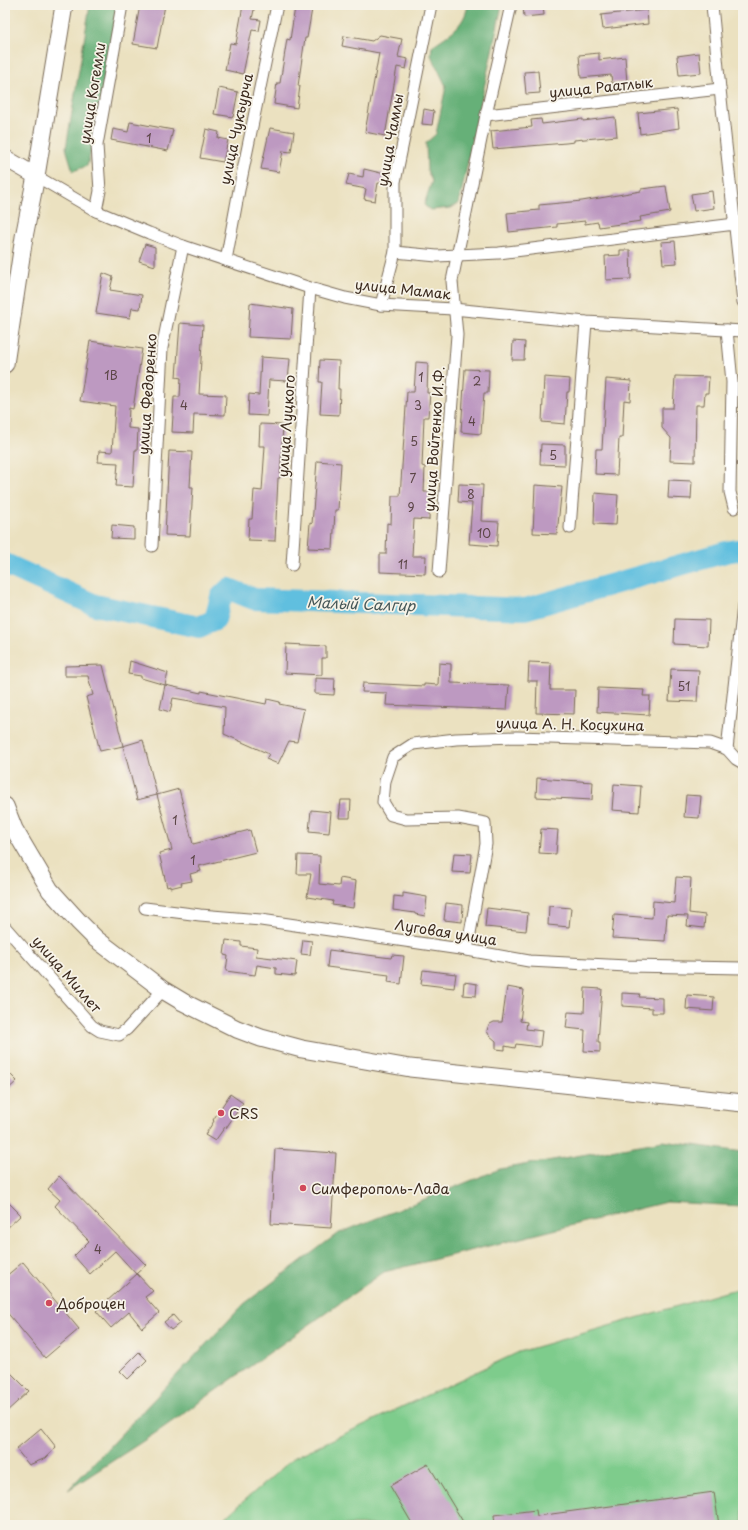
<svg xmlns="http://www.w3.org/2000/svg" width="748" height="1530" font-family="'Playpen Sans',sans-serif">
	<rect width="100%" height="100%" fill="#f7f3e8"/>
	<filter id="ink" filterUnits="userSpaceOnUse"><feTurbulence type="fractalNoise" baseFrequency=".025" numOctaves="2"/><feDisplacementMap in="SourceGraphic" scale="8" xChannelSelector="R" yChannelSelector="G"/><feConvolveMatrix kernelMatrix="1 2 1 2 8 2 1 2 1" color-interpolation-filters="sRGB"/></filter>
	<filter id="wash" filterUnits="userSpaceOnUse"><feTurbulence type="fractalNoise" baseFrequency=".012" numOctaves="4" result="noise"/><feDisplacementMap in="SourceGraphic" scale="16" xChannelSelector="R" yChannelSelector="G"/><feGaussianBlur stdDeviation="0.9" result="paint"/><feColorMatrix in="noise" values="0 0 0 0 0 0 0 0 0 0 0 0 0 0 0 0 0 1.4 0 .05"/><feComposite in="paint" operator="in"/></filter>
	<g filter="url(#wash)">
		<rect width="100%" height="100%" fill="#ebe1c0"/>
		<!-- green -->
		<path fill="#7ecc8c" stroke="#5c7b55" d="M743,1287V1525H216L295,1457L519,1352Z"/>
		<!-- forest -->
		<g fill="#66b078" stroke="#506d4b">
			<path d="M90,5H118L93,144L87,166L73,171L66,148Z"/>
			<path d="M468,5H502L459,203L451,208L430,210L424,205L432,181L427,170L426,143L436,134L446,86L431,55L432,46C449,34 464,27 468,5Z"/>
			<path d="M663,1141L743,1152V1206L666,1202L384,1272L157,1432L68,1490L244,1304L337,1234L500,1169Z"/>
		</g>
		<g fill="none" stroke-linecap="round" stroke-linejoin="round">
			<!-- river -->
			<path stroke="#61bfdf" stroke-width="22" d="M5,564L95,605L199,627L215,620L221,597L229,589L254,599L525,609L726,552L743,549"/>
		</g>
		<g id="blocks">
			<!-- building -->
			<g fill="#bd99c1">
				<path d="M140,5H165L157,48L133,44Z"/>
				<path d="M243,5H255L252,19L261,20L259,31L252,30L243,74L225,70L230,43L236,44Z"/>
				<path d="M523,5H543L544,15L524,17Z"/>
				<path d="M295,7L312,9L307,38H305L298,86H300L297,108L274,104L277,83H280L287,39L290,40Z"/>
				<path d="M647,10L648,24L603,29L601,15Z"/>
				<path d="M380,35L402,39L398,57L408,59L406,69L397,67L385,136L365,132L379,53L342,46L344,36L372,41Z"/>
				<path d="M599,53V60L625,57L627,82L612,83L611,75L581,78L579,55Z"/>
				<path d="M699,53L701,73L679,75L677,56Z"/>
				<path d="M538,71L540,93L526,94L524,72Z"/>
				<path d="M219,88L238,92L233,117L214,114Z"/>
				<path d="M424,109L434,111L432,125L422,124Z"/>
				<path d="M677,109L679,128L640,134L638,113Z"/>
				<path d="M615,117L617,136L574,140V142L566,143L493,149L491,131L532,127L531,120L541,119L542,124L583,119V121Z"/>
				<path d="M130,122L173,130L168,151L111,140L113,129L128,132Z"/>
				<path d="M270,128L294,132L291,152L283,151L279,172L261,169Z"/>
				<path d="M206,129L219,132L218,138L228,140L223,162L200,158Z"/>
				<path d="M364,169L385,174L383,184L378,183L375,201L364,199L366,189L346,185L349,174L363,177Z"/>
				<path d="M666,186L670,212L640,217L641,221L599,227L598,222L585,224V221L557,224V227L509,232L507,213L539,210V205L582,201L641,191V189Z"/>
				<path d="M712,191L714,208L694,211L691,194Z"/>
				<path d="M675,241L677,263L663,264L661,242Z"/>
				<path d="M145,244L155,247V266L139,261Z"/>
				<path d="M620,250H630L631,279L606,280L605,256L620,255Z"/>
				<path d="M103,273L113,277L110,290L142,295L140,309L132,308L130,318L96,313Z"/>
				<path d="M250,303L293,309L291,339L248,337Z"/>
				<path d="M180,323L203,325L199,394L226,395L225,415L194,414L193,433L172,432L174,397H180L181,378L176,377Z"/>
				<path d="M90,341L142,349L133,409L129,408L128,428L138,429L137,450H135L133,487L116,486L118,463L98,462L99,451L112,452L115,406L80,401Z"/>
				<path d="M513,341L525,342L524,360H512Z"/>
				<path d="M261,357L290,359L288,381L269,380L267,416L248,415L249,394L259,395Z"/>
				<path d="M320,360L339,361L338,389H340L339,415L320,414L322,382H319Z"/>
				<path d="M416,362L428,363L427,393H430L428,417H424L422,466L425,467L424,492H430L429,520L414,519L412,556H426L425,574L380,572V554H386L387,523L391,524L392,496H400L407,392H414Z"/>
				<path d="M465,369L489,370L488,393H484L481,434L461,432Z"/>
				<path d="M675,376L709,377L708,393H705L704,405H696L695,462L670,461L671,438L662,428V408H673Z"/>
				<path d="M544,377L570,379L569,392H567L565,424L542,422Z"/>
				<path d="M606,379L631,381L630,401L624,400L622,438H619L617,475L595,474L596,449H602Z"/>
				<path d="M260,424L283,425L280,478H278L275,541L248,540L249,519H252L254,490L262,491L265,446H259Z"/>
				<path d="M541,444L565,445V465L540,464Z"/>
				<path d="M169,451L192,452L190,487H193L190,536L165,535Z"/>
				<path d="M317,461L341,463L338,510H335L333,549L308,548L310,523L312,524Z"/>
				<path d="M669,480L692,481L691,499L668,498Z"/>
				<path d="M459,484L483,485L481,521L499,522L497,546L469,544L472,503L458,502Z"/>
				<path d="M535,485L562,487L557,534L533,533Z"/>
				<path d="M595,493L618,495L616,525L594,524Z"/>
				<path d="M112,525L134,527V539L111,538Z"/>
				<path d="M675,619L709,620L708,646L674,644Z"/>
				<path d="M286,644L326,646V658H322V675L285,673Z"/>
				<path d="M130,661L168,673L165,685L141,678V676L128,674Z"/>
				<path d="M529,662L551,663L550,690H575L574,714L536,713L537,681H528Z"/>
				<path d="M439,663L451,664V683L509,685L507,710L386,705L387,693L362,692L363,683L424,686V684L438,685Z"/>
				<path d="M103,665L123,746L100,751L86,697L93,695L88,676H65V666Z"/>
				<path d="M671,669L699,670L697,702L669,701Z"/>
				<path d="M315,678L335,679L334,695L315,694Z"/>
				<path d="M165,685L201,693V691L266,704L267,699L280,702L279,704L304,709L297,742L289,741L278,764L266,759L269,754L224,734L225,707L173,698L170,712L160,709Z"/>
				<path d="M598,688L644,690L643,696H650L649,715L597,712Z"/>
				<path d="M143,740L157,795L137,800L123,746Z"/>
				<path d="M537,778L593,782L592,800L536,797Z"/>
				<path d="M614,784L641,786L639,812L612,810Z"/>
				<path d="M179,789L193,844L250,830L256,852L199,866L201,871L190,874L192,881L181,883L182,885L170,888V886L167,887L159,853L172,850L157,795Z"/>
				<path d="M686,795L701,796L699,818L684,817Z"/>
				<path d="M341,800H351L350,818H339Z"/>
				<path d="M311,810L331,812L329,833L309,831Z"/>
				<path d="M541,829L558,830L556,854L539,853Z"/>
				<path d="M454,853L472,854L470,873L452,872Z"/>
				<path d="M298,855L320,856L319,884L339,886L340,878L356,881L353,908L332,905L333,901L307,897L311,874H297Z"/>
				<path d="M676,877L691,878L689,913L705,915L704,928L687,926L688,916L667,915L665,941L612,938L614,915L652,918L653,901L674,903Z"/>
				<path d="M403,893L427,897L425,916L415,914V913L393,910L394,896L403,897Z"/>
				<path d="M446,903L463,905L462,922L444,920Z"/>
				<path d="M549,906L571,908L569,927L548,925Z"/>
				<path d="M487,908L528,913L526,931L485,927Z"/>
				<path d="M226,940L241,942V946L257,948L256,956L297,961L295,976L276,974V968L257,965L255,975L226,971L228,956L224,955Z"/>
				<path d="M303,940L312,941L310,955L301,954Z"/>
				<path d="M329,950L391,958L392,955L404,956L401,984L388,982L389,975L327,967Z"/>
				<path d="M423,970L456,974L454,988L421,984Z"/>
				<path d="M464,982L477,984L476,996L463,995Z"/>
				<path d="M507,987L524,990L520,1021L527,1022L526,1029L542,1031L540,1047L516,1044L515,1048L505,1046V1050L496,1049V1041L489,1035L487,1031L488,1027L490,1024L494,1022H502Z"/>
				<path d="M585,988L602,989L598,1042H600V1052L584,1051L585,1030L566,1028L568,1012L584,1013Z"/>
				<path d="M622,993L640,994L639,997L663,998V1013H652V1008L622,1006Z"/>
				<path d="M687,995L714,997L713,1011L686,1009Z"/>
				<path d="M5,1069L17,1081L5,1092Z"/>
				<path d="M230,1094L243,1103L226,1128L225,1127L215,1141L205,1135L214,1121L213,1120Z"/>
				<path d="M275,1149L336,1153L331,1228L271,1224Z"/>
				<path d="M59,1176L146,1265L136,1274L115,1251L90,1274L74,1256L89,1241L55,1206L60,1200L48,1189Z"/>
				<path d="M5,1199L21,1215L5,1230Z"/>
				<path d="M23,1262L79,1329L45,1358L5,1310V1277Z"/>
				<path d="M137,1274L153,1291L145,1297L159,1313L142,1328L129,1312L111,1328L96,1311Z"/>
				<path d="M173,1315L180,1323L171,1330L164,1322Z"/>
				<path d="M139,1352L147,1360L128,1379L120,1371Z"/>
				<path d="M5,1367L29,1391L5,1413Z"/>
				<path d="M41,1428L56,1447L46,1458L29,1465L16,1449Z"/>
				<path d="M428,1464L465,1525H413L390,1486Z"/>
				<path d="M714,1492L719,1525H495L494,1515L536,1510L537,1516Z"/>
			</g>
		</g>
	</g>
	<g filter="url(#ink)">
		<use href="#blocks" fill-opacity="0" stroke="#796a57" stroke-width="1"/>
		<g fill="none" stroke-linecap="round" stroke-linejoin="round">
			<defs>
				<g id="street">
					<path d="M712,5L720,89L743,302"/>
					<path d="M486,115L720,89"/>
					<path d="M36,176L96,211L149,233L183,246L310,288L345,298L381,305L453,309L586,322L743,331"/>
					<path d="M96,211L100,191L97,145L122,5"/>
					<path d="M395,252L437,256L499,253L743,223"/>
					<path d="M226,260L239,190L277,5"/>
					<path d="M381,305L395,252V182L431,5"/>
					<path d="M727,330L732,382L730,492L734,508"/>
					<path d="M570,528L586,322"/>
					<path d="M152,546L162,348L183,246"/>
					<path d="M292,565L310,288"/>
					<path d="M439,572L457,335L452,281L486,115L511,5"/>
					<path d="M727,749L743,606"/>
					<path d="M145,908L200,915L261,920L467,950L529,961L627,966L743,968"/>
					<path d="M5,927L92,1026L100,1031L119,1035L127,1029L163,990"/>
					<path d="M467,950L486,844L485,823L458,818L406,819L391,815L383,802L385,781L393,757L413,744L456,739L517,737L710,743L727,749L736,759L743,763"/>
				</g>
				<path id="secondary" d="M5,158L36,176"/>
				<g id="primary">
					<path d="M5,364L24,237L36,176L64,5"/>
					<path d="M5,806L14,829L50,890L79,922L96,939L163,990L183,1002L237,1029L261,1038L302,1049L410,1068L743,1103"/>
				</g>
			</defs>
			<!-- street casing -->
			<use href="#street" stroke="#796a57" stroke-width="13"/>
			<!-- secondary casing -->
			<use href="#secondary" stroke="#796a57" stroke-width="18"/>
			<!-- primary casing -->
			<use href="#primary" stroke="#796a57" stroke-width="19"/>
			<!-- street -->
			<use href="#street" stroke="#fff" stroke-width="11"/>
			<!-- secondary -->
			<use href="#secondary" stroke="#fff" stroke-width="16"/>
			<!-- primary -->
			<use href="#primary" stroke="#fff" stroke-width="17"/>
		</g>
	</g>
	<!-- markers -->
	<g fill="#d1495b" stroke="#f7f3e8" stroke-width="1.5">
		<circle cx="221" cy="1113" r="4"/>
		<circle cx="303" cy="1188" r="4"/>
		<circle cx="49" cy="1303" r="4"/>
	</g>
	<g text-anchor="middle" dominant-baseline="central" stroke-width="3.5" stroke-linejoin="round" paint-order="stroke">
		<!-- number labels -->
		<g font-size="12" fill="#5c4647">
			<text x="149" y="138">1</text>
			<text x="111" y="375">1В</text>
			<text x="421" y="377">1</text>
			<text x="477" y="381">2</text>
			<text x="184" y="405">4</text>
			<text x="418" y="405">3</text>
			<text x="472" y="421">4</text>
			<text x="414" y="441">5</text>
			<text x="553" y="455">5</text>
			<text x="413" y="478">7</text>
			<text x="471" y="494">8</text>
			<text x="411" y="507">9</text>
			<text x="484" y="533">10</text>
			<text x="403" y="564">11</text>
			<text x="684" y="686">51</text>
			<text x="175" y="820">1</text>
			<text x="193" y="860">1</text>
			<text x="98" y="1249">4</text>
		</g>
		<!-- street labels -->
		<g font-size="14" fill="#3b2a1e" stroke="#f7f3e8">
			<text transform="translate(601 87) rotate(-6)">улица Раатлык</text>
			<text transform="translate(92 93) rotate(-81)">улица Когемли</text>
			<text transform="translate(236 129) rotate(-78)">улица Чукъурча</text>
			<text transform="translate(390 140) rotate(-80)">улица Чамлы</text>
			<text transform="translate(403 289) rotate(6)">улица Мамак</text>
			<text transform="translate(147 394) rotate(-86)">улица Федоренко</text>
			<text transform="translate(286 426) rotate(-86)">улица Луцкого</text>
			<text transform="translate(434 439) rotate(-86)">улица Войтенко И.Ф.</text>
			<text transform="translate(570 724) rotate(1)">улица А. Н. Косухина</text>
			<text transform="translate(446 932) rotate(9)">Луговая улица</text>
			<text transform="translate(67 974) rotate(49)">улица Миллет</text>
		</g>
		<!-- poi labels -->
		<g font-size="14" fill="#3b2a1e" stroke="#f7f3e8" text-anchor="start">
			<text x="229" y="1113">CRS</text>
			<text x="311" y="1188">Симферополь-Лада</text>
			<text x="57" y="1303">Доброцен</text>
		</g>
		<!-- water labels -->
		<g font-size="15" font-style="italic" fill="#465758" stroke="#f7f3e8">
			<text transform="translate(361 603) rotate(2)">Малый Салгир</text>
		</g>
	</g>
	<!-- margin -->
	<rect width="748" height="1530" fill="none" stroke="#f7f3e8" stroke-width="20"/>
</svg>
